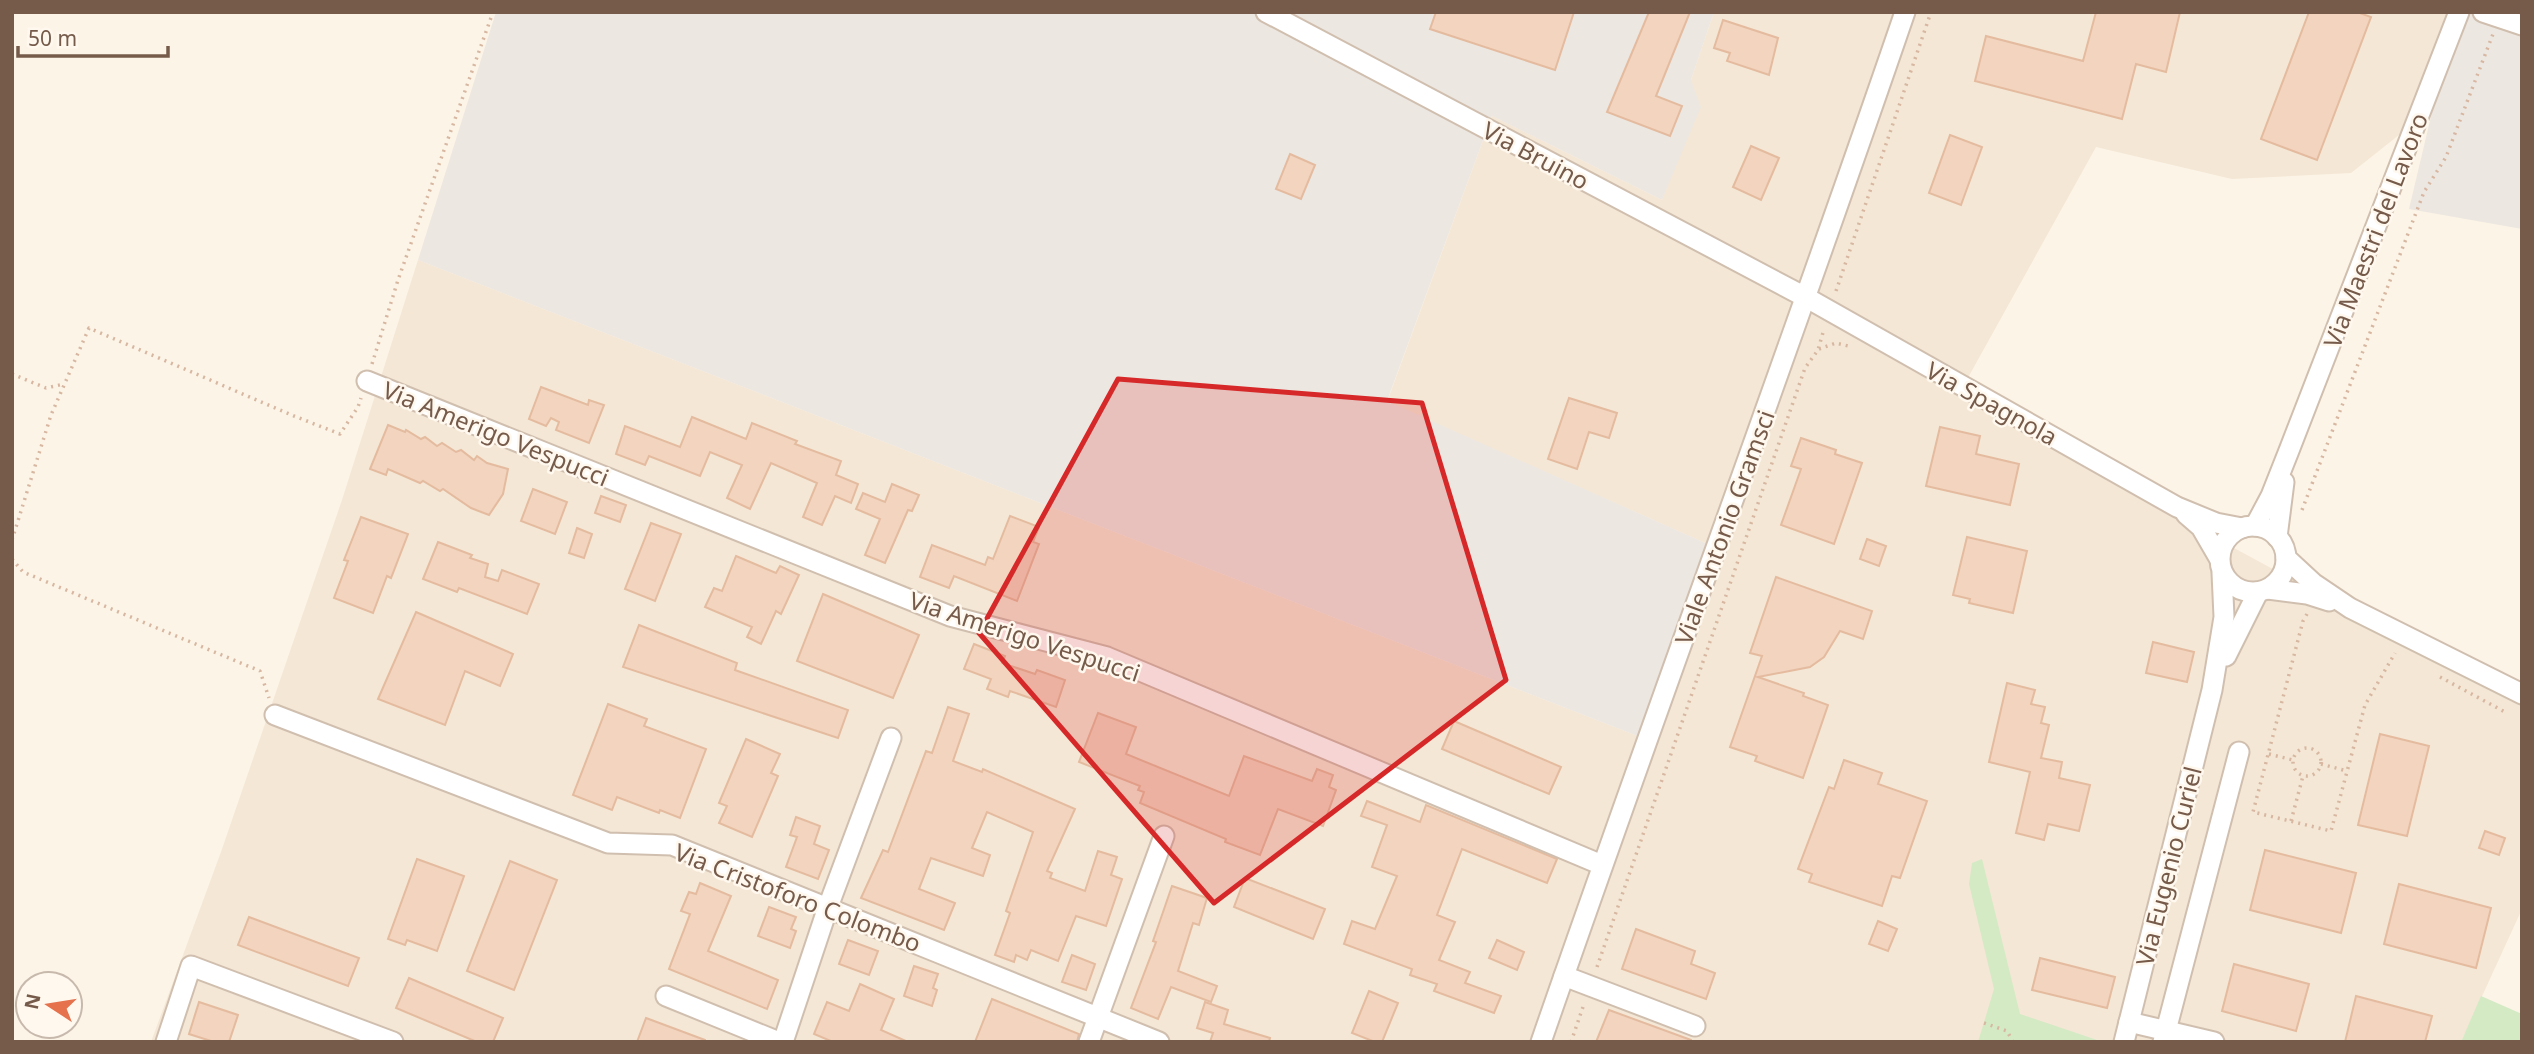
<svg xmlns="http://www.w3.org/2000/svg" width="2534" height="1054" font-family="'Noto Sans',sans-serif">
	<rect width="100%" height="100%" fill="#fcf4e7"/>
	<!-- residential -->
	<path fill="#f4e7d5" d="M1714,12H2461L2433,108L2351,173L2232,179L2096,147L1965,383L2234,548L2522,704V909L2461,1042H151L221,852L342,500L418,260L1640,737L1712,546L1387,402L1492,116L1662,200L1691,80Z"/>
	<!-- industrial -->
	<g fill="#ede7e1">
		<path d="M496,12H1714L1691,80L1701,107L1662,200L1492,116L1387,401L1712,546L1640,737L418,260Z"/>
		<path d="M2461,12H2522V229L2409,209L2433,108Z"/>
	</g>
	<!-- green -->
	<g fill="#d4eac5">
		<path d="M1982,859L2020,1014L2103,1042H1978L1994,989L1969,884L1972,863Z"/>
		<path d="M2481,996L2522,1014V1042H2461Z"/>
	</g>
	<!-- building -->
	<g fill="#f2d4bf" stroke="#e4bb9f" stroke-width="2">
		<path d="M1436,12H1574L1555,70L1430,29Z"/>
		<path d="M1649,12H1690L1656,96L1682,106L1670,136L1607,112Z"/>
		<path d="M2096,12H2180L2166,72L2136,64L2122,119L1975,81L1986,36L2083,61Z"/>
		<path d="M2309,12H2357L2371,17L2317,160L2261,139Z"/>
		<path d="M1723,20L1778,38L1769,75L1727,61L1730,53L1714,48Z"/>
		<path d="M1950,135L1982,147L1961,205L1929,193Z"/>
		<path d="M1751,146L1779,158L1761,200L1733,187Z"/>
		<path d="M1290,154L1315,165L1301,199L1276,189Z"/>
		<path d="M541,387L588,405L589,400L604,405L589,443L556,430L559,422L551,418L546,426L529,419Z"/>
		<path d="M1569,398L1617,413L1609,438L1589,432L1577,469L1548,459Z"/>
		<path d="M692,417L746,439L752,423L797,441L795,444L841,461L836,475L858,484L851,503L835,496L822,525L803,517L817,483L771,463L750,509L727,498L742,465L710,452L700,476L649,456L645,465L616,454L625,426L680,447Z"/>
		<path d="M388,425L405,432L406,430L421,439L425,437L437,446L442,443L456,452L461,450L474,460L477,456L487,463L508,469L503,494L489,515L471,508L443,489L440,491L423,481L420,483L388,469L386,475L370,469Z"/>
		<path d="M1940,427L1980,436L1976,454L2019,464L2010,505L1926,486Z"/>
		<path d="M1801,438L1836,450L1835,454L1862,463L1834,544L1781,525L1801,469L1791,466Z"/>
		<path d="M892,484L919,495L912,511L908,510L885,563L865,555L880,519L856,509L863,493L885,502Z"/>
		<path d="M533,489L567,502L555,534L521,521Z"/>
		<path d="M601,496L626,505L620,522L595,513Z"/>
		<path d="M1010,516L1039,527L1033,542L1039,544L1017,601L954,576L949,588L920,577L932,545L985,565L988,557L993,559Z"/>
		<path d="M361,517L408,534L391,578L387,576L373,613L334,598L348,561L344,560Z"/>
		<path d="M651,523L681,534L655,601L625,589Z"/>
		<path d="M577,528L592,534L584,558L569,553Z"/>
		<path d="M1967,537L2027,551L2013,613L1969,603L1970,599L1953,595Z"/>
		<path d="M1867,539L1886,546L1879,566L1860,559Z"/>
		<path d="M438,542L472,555L470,558L488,564L485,577L498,581L502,570L539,584L527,614L459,588L457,592L423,579Z"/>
		<path d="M736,556L776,573L780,566L799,575L781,614L776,611L761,644L747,637L752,627L705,607L714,588L722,591Z"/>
		<path d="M1776,577L1872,611L1863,639L1840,631L1824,657L1810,667L1758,677L1804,693L1803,696L1828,705L1803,778L1755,761L1757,756L1730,747L1762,656L1750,653Z"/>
		<path d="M823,594L919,635L893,698L797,661Z"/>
		<path d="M416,612L513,654L500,686L465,671L445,725L378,699Z"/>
		<path d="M639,625L737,663L735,670L848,710L838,738L623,667Z"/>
		<path d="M2153,642L2194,652L2187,682L2146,673Z"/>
		<path d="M974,644L1005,656L1002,663L1035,674L1037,670L1065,680L1056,707L1010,691L1008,697L987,689L991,679L964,669Z"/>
		<path d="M2007,683L2035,690L2031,704L2045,707L2041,723L2049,725L2041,758L2062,762L2059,778L2090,785L2079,831L2048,824L2044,840L2016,833L2030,772L1989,762Z"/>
		<path d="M608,704L647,719L644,726L706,749L680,818L660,810L659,813L617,797L612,810L573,795Z"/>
		<path d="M948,707L969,714L953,761L982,772L983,769L1075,809L1047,871L1052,873L1050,878L1085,891L1098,851L1117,857L1111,875L1122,879L1106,926L1076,916L1058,961L1031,950L1027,960L1016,955L1014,962L995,955L1010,913L1006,911L1033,832L987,812L972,848L990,855L983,876L931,858L919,889L955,903L944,930L861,898L883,850L888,852L926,751L932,753Z"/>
		<path d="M1098,713L1136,727L1126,754L1229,796L1244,756L1312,781L1317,769L1333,775L1329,787L1336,790L1323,826L1278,809L1260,855L1225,842L1226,839L1140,803L1144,792L1138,790L1140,786L1079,762Z"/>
		<path d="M1454,721L1561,767L1549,794L1442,749Z"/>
		<path d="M2380,734L2429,746L2407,836L2358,825Z"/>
		<path d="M746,739L780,754L771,773L778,776L752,837L719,823L727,806L719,803Z"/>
		<path d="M1844,760L1882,773L1878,784L1927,801L1900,878L1892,876L1882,906L1809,882L1812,874L1798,869L1829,787L1834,789Z"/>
		<path d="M1367,801L1420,822L1426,805L1557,859L1547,883L1462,849L1437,915L1455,922L1439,960L1470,972L1465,983L1501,996L1494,1013L1434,991L1437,984L1410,975L1412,969L1344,944L1352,921L1375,929L1397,876L1372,867L1387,825L1361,816Z"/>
		<path d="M796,817L820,826L814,844L829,850L818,879L786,867L797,837L790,835Z"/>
		<path d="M2485,831L2505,838L2499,855L2479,848Z"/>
		<path d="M2265,850L2356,873L2341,933L2250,910Z"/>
		<path d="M417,859L464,876L437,951L407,940L405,945L388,939Z"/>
		<path d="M510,861L557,880L514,990L467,971Z"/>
		<path d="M1245,878L1325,909L1313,939L1234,907Z"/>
		<path d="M700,883L731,896L708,951L778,980L767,1009L669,969L690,914L681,911L689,892L696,894Z"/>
		<path d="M2399,884L2491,908L2476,968L2384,944Z"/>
		<path d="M1172,886L1207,898L1199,925L1193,923L1178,971L1217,986L1211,1002L1171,987L1158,1019L1131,1008L1156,942L1153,941Z"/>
		<path d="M769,907L796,917L791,929L796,931L790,948L758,936Z"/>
		<path d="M249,917L359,958L348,986L238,945Z"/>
		<path d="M1878,921L1897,929L1888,951L1869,944Z"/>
		<path d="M1636,929L1695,951L1691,964L1715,973L1706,999L1622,969Z"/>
		<path d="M848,940L878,951L869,975L839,964Z"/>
		<path d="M1497,940L1524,952L1517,970L1489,958Z"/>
		<path d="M1072,955L1095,964L1086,990L1062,982Z"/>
		<path d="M2040,958L2115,977L2107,1008L2032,990Z"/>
		<path d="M2234,964L2309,984L2296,1031L2222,1011Z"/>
		<path d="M914,966L938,974L933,988L937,990L932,1006L904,996Z"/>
		<path d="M409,978L503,1018L493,1042H477L396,1008Z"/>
		<path d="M860,984L894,999L881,1030L908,1042H833L814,1034L827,1002L849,1011Z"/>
		<path d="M1369,991L1398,1003L1382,1042H1375L1352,1033Z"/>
		<path d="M2356,996L2432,1016L2425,1042H2345Z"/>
		<path d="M992,999L1079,1034L1077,1042H975Z"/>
		<path d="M199,1002L238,1015L229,1042H214L189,1034Z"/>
		<path d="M1205,1002L1228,1010L1224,1024L1270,1038L1269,1042H1210L1213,1033L1197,1028Z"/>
		<path d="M1609,1010L1691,1040V1042H1596Z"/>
		<path d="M646,1018L705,1040V1042H637Z"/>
	</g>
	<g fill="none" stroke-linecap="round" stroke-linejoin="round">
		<defs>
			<g id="minor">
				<path d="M1266,12L1807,298L2177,507L2216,523L2242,528"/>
				<path d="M2483,12L2522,25"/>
				<path d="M367,381L950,616L1107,657L1602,865"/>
				<path d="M2186,514L2201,527L2219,558"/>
				<circle cx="2253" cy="559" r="33"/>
				<path d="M2255,526L2271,496L2290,448L2459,12"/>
				<path d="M2277,537L2284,482"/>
				<path d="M2286,558L2313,583L2350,608L2522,694"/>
				<path d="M2268,589L2307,594L2329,601"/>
				<path d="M2226,656L2258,592"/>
				<path d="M275,715L608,843L672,845L1159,1042"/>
				<path d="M1564,976L1695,1026"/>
				<path d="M666,996L779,1042"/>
				<path d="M2129,1022L2214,1042"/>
				<path d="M166,1042L191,966L393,1042"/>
				<path d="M783,1042L828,907L891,738"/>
				<path d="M1089,1042L1164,836"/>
				<path d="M1541,1042C1660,698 1787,357 1905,12"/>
				<path d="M2124,1042L2212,690L2224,617L2222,573"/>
				<path d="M2163,1042L2239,752"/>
			</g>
		</defs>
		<!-- minor casing -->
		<use href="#minor" stroke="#d0bfaf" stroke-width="23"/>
		<!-- path -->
		<g stroke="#d7b7a1" stroke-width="3.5" stroke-dasharray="2 5" stroke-linecap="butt">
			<path d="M1836,291L1931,12"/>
			<path d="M1819,349L1836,343L1848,346"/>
			<path d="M372,364L398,280L493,12"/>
			<path d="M12,374L46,388L64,384"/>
			<path d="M2302,510L2424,192L2446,157L2493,34"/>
			<path d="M12,540L51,415L89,328L294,416L340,434L358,407L361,398"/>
			<path d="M12,559L23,572L260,671L269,698"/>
			<path d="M2307,614L2303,621L2253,812L2331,831L2365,705L2395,653"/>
			<path d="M2440,677L2505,712"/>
			<circle cx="2307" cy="762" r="14"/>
			<path d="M2269,754L2293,760"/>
			<path d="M2321,764L2347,771"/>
			<path d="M2291,821L2303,776"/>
			<path d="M1597,967L1805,368L1818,350L1824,329"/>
			<path d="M1984,1023L2007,1031L2013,1042"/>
			<path d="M1571,1042L1584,1004"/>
		</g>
		<!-- minor -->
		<use href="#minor" stroke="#fff" stroke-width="19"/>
	</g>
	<!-- marked area -->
	<path fill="#d62828" fill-opacity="0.2" stroke="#d62828" stroke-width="5" stroke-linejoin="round" d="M1118,379L1422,403L1506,680L1214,903L979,633Z"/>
	<g text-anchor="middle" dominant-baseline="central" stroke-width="5" stroke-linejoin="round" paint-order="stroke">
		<!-- street labels -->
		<g font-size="24" fill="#765b4b" stroke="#fff8ee">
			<text transform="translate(1536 155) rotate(28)">Via Bruino</text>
			<text transform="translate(2375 230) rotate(-69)">Via Maestri del Lavoro</text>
			<text transform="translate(1992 403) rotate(29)">Via Spagnola</text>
			<text transform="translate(496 433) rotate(22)">Via Amerigo Vespucci</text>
			<text transform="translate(1724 527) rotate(-70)">Viale Antonio Gramsci</text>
			<text transform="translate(1025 636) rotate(18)">Via Amerigo Vespucci</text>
			<text transform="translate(2168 866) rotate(-76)">Via Eugenio Curiel</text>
			<text transform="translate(798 897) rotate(21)">Via Cristoforo Colombo</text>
		</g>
	</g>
	<!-- border -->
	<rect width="2534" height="1054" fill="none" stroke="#765b4b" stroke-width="28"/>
	<!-- north arrow -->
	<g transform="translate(49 1005) rotate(282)"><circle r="33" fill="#fff8ee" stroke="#c8b9ad" stroke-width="2"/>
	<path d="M0-5L12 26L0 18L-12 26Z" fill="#e5714d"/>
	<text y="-10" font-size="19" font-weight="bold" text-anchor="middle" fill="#765b4b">N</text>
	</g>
	<!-- scale -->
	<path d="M18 46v10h150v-10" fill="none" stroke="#765b4b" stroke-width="3.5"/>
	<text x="28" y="46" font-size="21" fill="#765b4b" stroke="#fff8ee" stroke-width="5" paint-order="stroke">50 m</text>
</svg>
